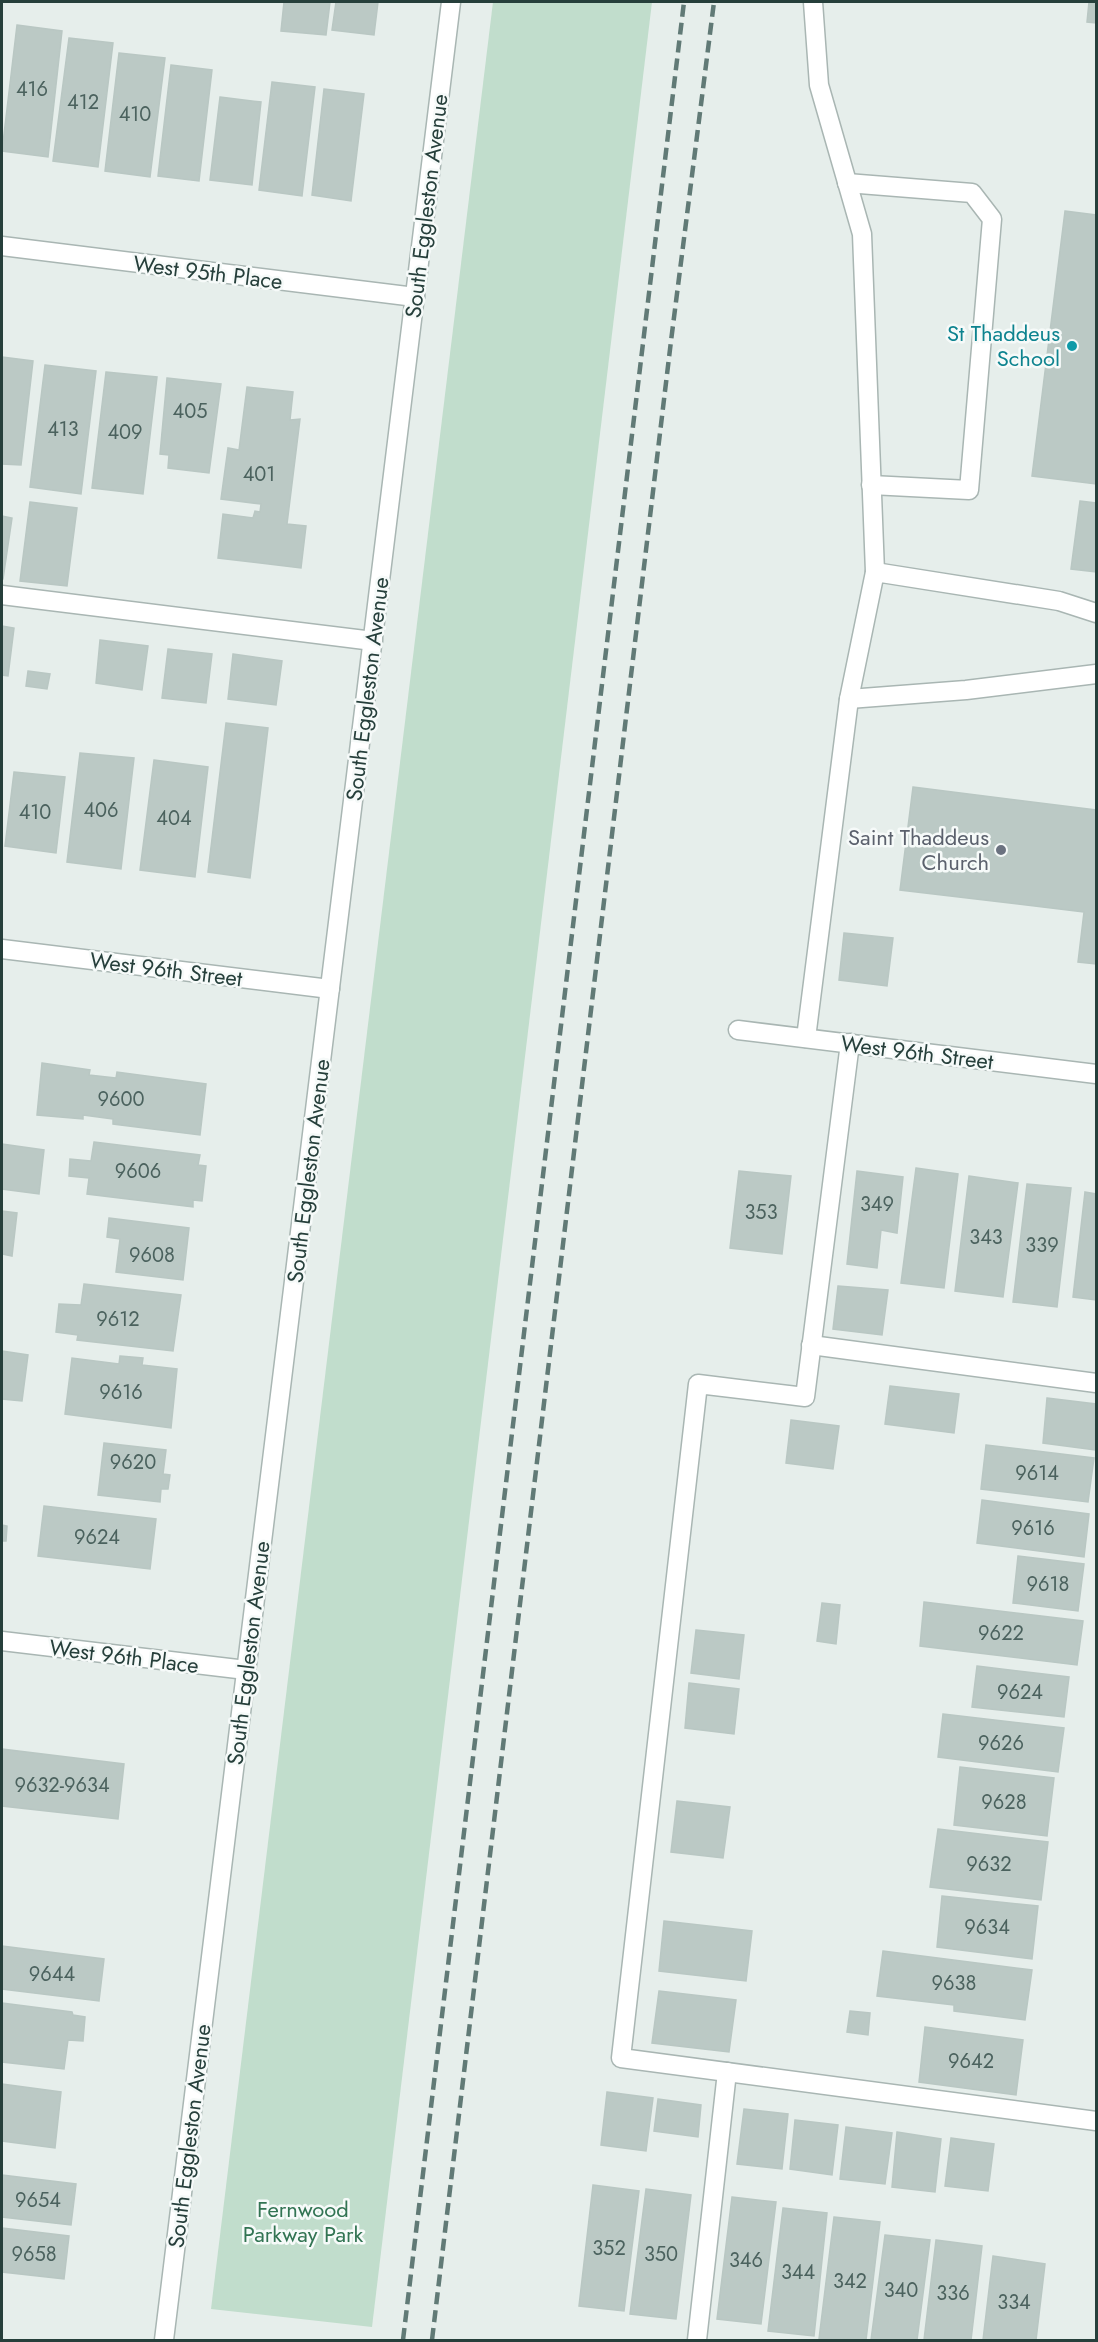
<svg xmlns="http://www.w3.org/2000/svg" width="1098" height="2342" font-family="Jost,sans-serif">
	<rect width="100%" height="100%" fill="#e6eeeb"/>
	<!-- green -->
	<path fill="#c1ddcc" d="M493,2H652L372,2327L211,2309Z"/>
	<!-- building -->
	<g fill="#bbc9c5" stroke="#b9c7c3" stroke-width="1.5">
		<path d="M284,2H330L326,35L281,31Z"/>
		<path d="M336,2H378L374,35L332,30Z"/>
		<path d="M1089,2H1096V23L1087,22Z"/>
		<path d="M17,25L62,31L48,157L2,151Z"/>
		<path d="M69,38L113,43L98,167L53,161Z"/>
		<path d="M119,53L165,58L150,177L105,171Z"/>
		<path d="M171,65L212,70L199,181L158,176Z"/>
		<path d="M272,82L315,87L302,196L259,190Z"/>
		<path d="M324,89L364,94L351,201L312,195Z"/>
		<path d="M220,97L261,102L252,185L210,180Z"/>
		<path d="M1065,211L1096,215V484L1032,476Z"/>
		<path d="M2,357L33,361L21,465L2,464Z"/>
		<path d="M45,365L96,371L81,494L30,487Z"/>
		<path d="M106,372L157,377L143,494L92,488Z"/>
		<path d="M167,378L221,384L209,473L168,468L169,455L160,454Z"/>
		<path d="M247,387L293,392L290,420L300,419L287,524L306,526L301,568L218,558L223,514L253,518L255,511L260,512L261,504L221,499L228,448L239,450Z"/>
		<path d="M1080,501L1096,503V572L1071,569Z"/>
		<path d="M30,502L77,508L67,586L20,581Z"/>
		<path d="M2,516L12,518L3,579H2Z"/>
		<path d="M2,626L14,628L8,676L2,675Z"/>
		<path d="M100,640L148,646L142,690L96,683Z"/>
		<path d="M168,649L212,654L206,703L162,698Z"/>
		<path d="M233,654L282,661L276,705L228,699Z"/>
		<path d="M28,671L50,674L47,689L26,686Z"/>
		<path d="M226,723L268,728L250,878L208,872Z"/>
		<path d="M80,753L134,758L121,869L67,862Z"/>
		<path d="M154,760L208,767L195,877L140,870Z"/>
		<path d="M14,772L65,777L56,853L5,846Z"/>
		<path d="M913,787L1096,810V964L1078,962L1084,912L900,890Z"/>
		<path d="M844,933L893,938L887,986L839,980Z"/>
		<path d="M42,1063L90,1070L89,1075L116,1078L117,1072L206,1084L200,1135L113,1124V1119L83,1115V1119L37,1115Z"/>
		<path d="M94,1142L200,1155L198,1165L206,1166L202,1201L193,1200V1207L87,1194L89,1178L69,1176L70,1159L91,1161Z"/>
		<path d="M2,1144L44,1150L39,1194L2,1189Z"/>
		<path d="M916,1168L958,1174L944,1288L901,1283Z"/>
		<path d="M739,1171L791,1176L782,1254L730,1248Z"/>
		<path d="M857,1171L903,1177L897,1233L881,1230L877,1268L847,1264Z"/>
		<path d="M969,1176L1018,1183L1003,1297L955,1291Z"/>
		<path d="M1027,1184L1071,1188L1057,1307L1013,1302Z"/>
		<path d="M1085,1192L1096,1194V1300L1073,1297Z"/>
		<path d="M2,1211L17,1213L12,1256L2,1254Z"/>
		<path d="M109,1218L189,1228L183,1280L116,1272L120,1239L107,1237Z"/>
		<path d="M84,1284L181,1295L173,1351L77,1340L78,1335L56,1332L59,1304L81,1305Z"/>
		<path d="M838,1286L888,1290L882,1335L833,1329Z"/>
		<path d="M2,1351L28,1355L22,1401L2,1399Z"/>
		<path d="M120,1356L143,1358L142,1365L177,1369L171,1428L65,1414L72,1358L119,1364Z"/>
		<path d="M890,1386L959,1394L954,1433L885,1424Z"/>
		<path d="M1047,1398L1096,1404L1095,1450L1043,1443Z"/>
		<path d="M791,1420L839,1426L833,1469L786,1463Z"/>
		<path d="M104,1443L166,1450L163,1474L170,1475L168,1489H161L160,1502L98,1495Z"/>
		<path d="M986,1445L1094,1458L1088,1502L981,1489Z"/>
		<path d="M982,1500L1089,1514L1084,1557L977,1543Z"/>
		<path d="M44,1506L156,1519L150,1569L38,1556Z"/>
		<path d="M2,1525L7,1526L6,1541H2Z"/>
		<path d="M1018,1556L1084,1564L1078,1611L1013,1603Z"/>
		<path d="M924,1602L1083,1621L1077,1665L920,1646Z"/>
		<path d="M822,1603L840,1605L836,1644L817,1641Z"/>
		<path d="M696,1630L744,1635L739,1679L691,1673Z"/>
		<path d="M977,1666L1069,1677L1064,1717L972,1707Z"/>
		<path d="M689,1683L739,1689L734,1734L685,1728Z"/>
		<path d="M943,1714L1064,1728L1058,1772L938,1757Z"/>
		<path d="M2,1749L124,1764L118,1819L2,1806Z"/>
		<path d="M960,1767L1054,1778L1047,1836L954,1825Z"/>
		<path d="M677,1801L730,1807L723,1858L671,1852Z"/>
		<path d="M938,1829L1048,1842L1041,1900L930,1887Z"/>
		<path d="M942,1896L1038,1906L1032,1959L937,1947Z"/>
		<path d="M664,1921L752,1931L746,1981L659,1971Z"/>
		<path d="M2,1946L104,1959L99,2001L2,1989Z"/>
		<path d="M883,1951L1032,1970L1025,2020L954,2011V2005L877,1996Z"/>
		<path d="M659,1991L736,2000L729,2052L652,2043Z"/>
		<path d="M2,2003L72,2012L73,2015L85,2017L83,2041L68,2040L64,2069L2,2062Z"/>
		<path d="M850,2011L870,2013L868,2035L847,2032Z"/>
		<path d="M925,2027L1023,2040L1016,2095L919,2082Z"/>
		<path d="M2,2084L61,2092L55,2148L2,2141Z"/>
		<path d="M607,2092L653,2098L646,2151L601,2145Z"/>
		<path d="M658,2099L701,2105L698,2137L654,2131Z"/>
		<path d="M744,2109L788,2114L782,2169L737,2164Z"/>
		<path d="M795,2120L838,2125L832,2175L790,2169Z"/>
		<path d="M846,2127L892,2133L885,2184L840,2179Z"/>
		<path d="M897,2132L941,2139L935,2192L892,2187Z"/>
		<path d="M951,2138L994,2144L988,2191L945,2186Z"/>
		<path d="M2,2175L76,2184L71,2225L2,2217Z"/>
		<path d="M593,2185L639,2191L624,2311L579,2306Z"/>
		<path d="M646,2189L691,2195L676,2319L630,2314Z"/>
		<path d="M732,2197L776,2202L761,2324L717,2319Z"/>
		<path d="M783,2208L827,2213L814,2336L768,2331Z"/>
		<path d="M834,2217L880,2222L866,2340L819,2339Z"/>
		<path d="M2,2228L69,2236L64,2279L2,2272Z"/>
		<path d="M885,2235L930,2240L917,2340H871Z"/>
		<path d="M936,2240L982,2246L971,2340H924Z"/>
		<path d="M993,2256L1045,2264L1036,2340H983Z"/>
	</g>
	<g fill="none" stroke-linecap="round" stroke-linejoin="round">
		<defs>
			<g id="service">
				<path d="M813,2L819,85L862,234L875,572"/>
				<path d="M847,183L972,193L992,219L969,490L871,485"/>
				<path d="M2,595L373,641"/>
				<path d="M849,699L966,690L1096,674"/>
				<path d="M806,1038L849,699L875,572L1059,601L1096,613"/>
				<path d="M850,1043L805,1397L698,1384L621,2058L1096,2121"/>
				<path d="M811,1345L1096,1383"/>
				<path d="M697,2340L727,2072"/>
			</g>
			<g id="minor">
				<path d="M2,246L415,297"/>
				<path d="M2,949L330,989"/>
				<path d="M738,1030L1096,1074"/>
				<path d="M2,1641L246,1670"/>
				<path d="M164,2340L451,2"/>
			</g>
		</defs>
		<!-- service casing -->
		<use href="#service" stroke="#a9b6b3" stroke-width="21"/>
		<!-- minor casing -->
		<use href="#minor" stroke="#a9b6b3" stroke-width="21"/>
		<!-- service -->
		<use href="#service" stroke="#fff" stroke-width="18"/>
		<!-- minor -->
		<use href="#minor" stroke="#fff" stroke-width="18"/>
		<!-- rail -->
		<g stroke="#617a76" stroke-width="4.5" stroke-dasharray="12 6" stroke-linecap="butt">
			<path d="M403,2340L684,2"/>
			<path d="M432,2340L671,341L714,2"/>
		</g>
	</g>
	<!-- markers -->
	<circle fill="#0f9aa8" stroke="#f6faf9" stroke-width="2" cx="1072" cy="346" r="6"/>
	<circle fill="#6b7280" stroke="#f6faf9" stroke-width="2" cx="1001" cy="850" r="6"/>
	<g text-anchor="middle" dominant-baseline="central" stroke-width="5" stroke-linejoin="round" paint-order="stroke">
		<!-- number labels -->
		<g font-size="20" fill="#4b625e">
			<text x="32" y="89">416</text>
			<text x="83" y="102">412</text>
			<text x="135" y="114">410</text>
			<text x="190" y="411">405</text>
			<text x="63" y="429">413</text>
			<text x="125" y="432">409</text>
			<text x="259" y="474">401</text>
			<text x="101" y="810">406</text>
			<text x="35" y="812">410</text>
			<text x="174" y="818">404</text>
			<text x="121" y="1099">9600</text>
			<text x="138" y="1171">9606</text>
			<text x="877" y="1204">349</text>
			<text x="761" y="1212">353</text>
			<text x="986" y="1237">343</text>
			<text x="1042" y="1245">339</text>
			<text x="152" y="1255">9608</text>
			<text x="118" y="1319">9612</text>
			<text x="121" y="1392">9616</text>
			<text x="133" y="1462">9620</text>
			<text x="1037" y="1473">9614</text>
			<text x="1033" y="1528">9616</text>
			<text x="97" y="1537">9624</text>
			<text x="1048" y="1584">9618</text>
			<text x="1001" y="1633">9622</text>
			<text x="1020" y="1692">9624</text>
			<text x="1001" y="1743">9626</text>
			<text x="62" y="1785">9632-9634</text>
			<text x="1004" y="1802">9628</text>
			<text x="989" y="1864">9632</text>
			<text x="987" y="1927">9634</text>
			<text x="52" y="1974">9644</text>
			<text x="954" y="1983">9638</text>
			<text x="971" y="2061">9642</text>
			<text x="38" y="2200">9654</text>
			<text x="609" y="2248">352</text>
			<text x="34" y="2254">9658</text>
			<text x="661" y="2254">350</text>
			<text x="746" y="2260">346</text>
			<text x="798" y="2272">344</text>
			<text x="850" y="2281">342</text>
			<text x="901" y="2290">340</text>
			<text x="953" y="2293">336</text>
			<text x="1014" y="2302">334</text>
		</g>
		<!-- street labels -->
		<g font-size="22" fill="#263f3b" stroke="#f6faf9">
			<text transform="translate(426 206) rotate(-83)">South Eggleston Avenue</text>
			<text transform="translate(208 272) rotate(7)">West 95th Place</text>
			<text transform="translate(367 689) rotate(-83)">South Eggleston Avenue</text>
			<text transform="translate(166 969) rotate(7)">West 96th Street</text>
			<text transform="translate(917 1052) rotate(7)">West 96th Street</text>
			<text transform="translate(308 1171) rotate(-83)">South Eggleston Avenue</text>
			<text transform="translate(248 1653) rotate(-83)">South Eggleston Avenue</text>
			<text transform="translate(124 1656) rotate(7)">West 96th Place</text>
			<text transform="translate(189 2136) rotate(-83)">South Eggleston Avenue</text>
		</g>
		<!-- culture labels -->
		<g font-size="22" fill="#0d838f" stroke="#f6faf9" text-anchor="end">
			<text x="1060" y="333">St Thaddeus<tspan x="1060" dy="25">School</tspan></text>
		</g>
		<!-- worship labels -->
		<g font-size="22" fill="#5b616d" stroke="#f6faf9" text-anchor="end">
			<text x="989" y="837">Saint Thaddeus<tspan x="989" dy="25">Church</tspan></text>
		</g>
		<!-- park labels -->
		<g font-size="22" fill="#327453" stroke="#f6faf9">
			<text x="303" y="2209">Fernwood<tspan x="303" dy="25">Parkway Park</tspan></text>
		</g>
	</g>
	<!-- border -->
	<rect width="1098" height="2342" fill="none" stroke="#263f3b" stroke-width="6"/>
</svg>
